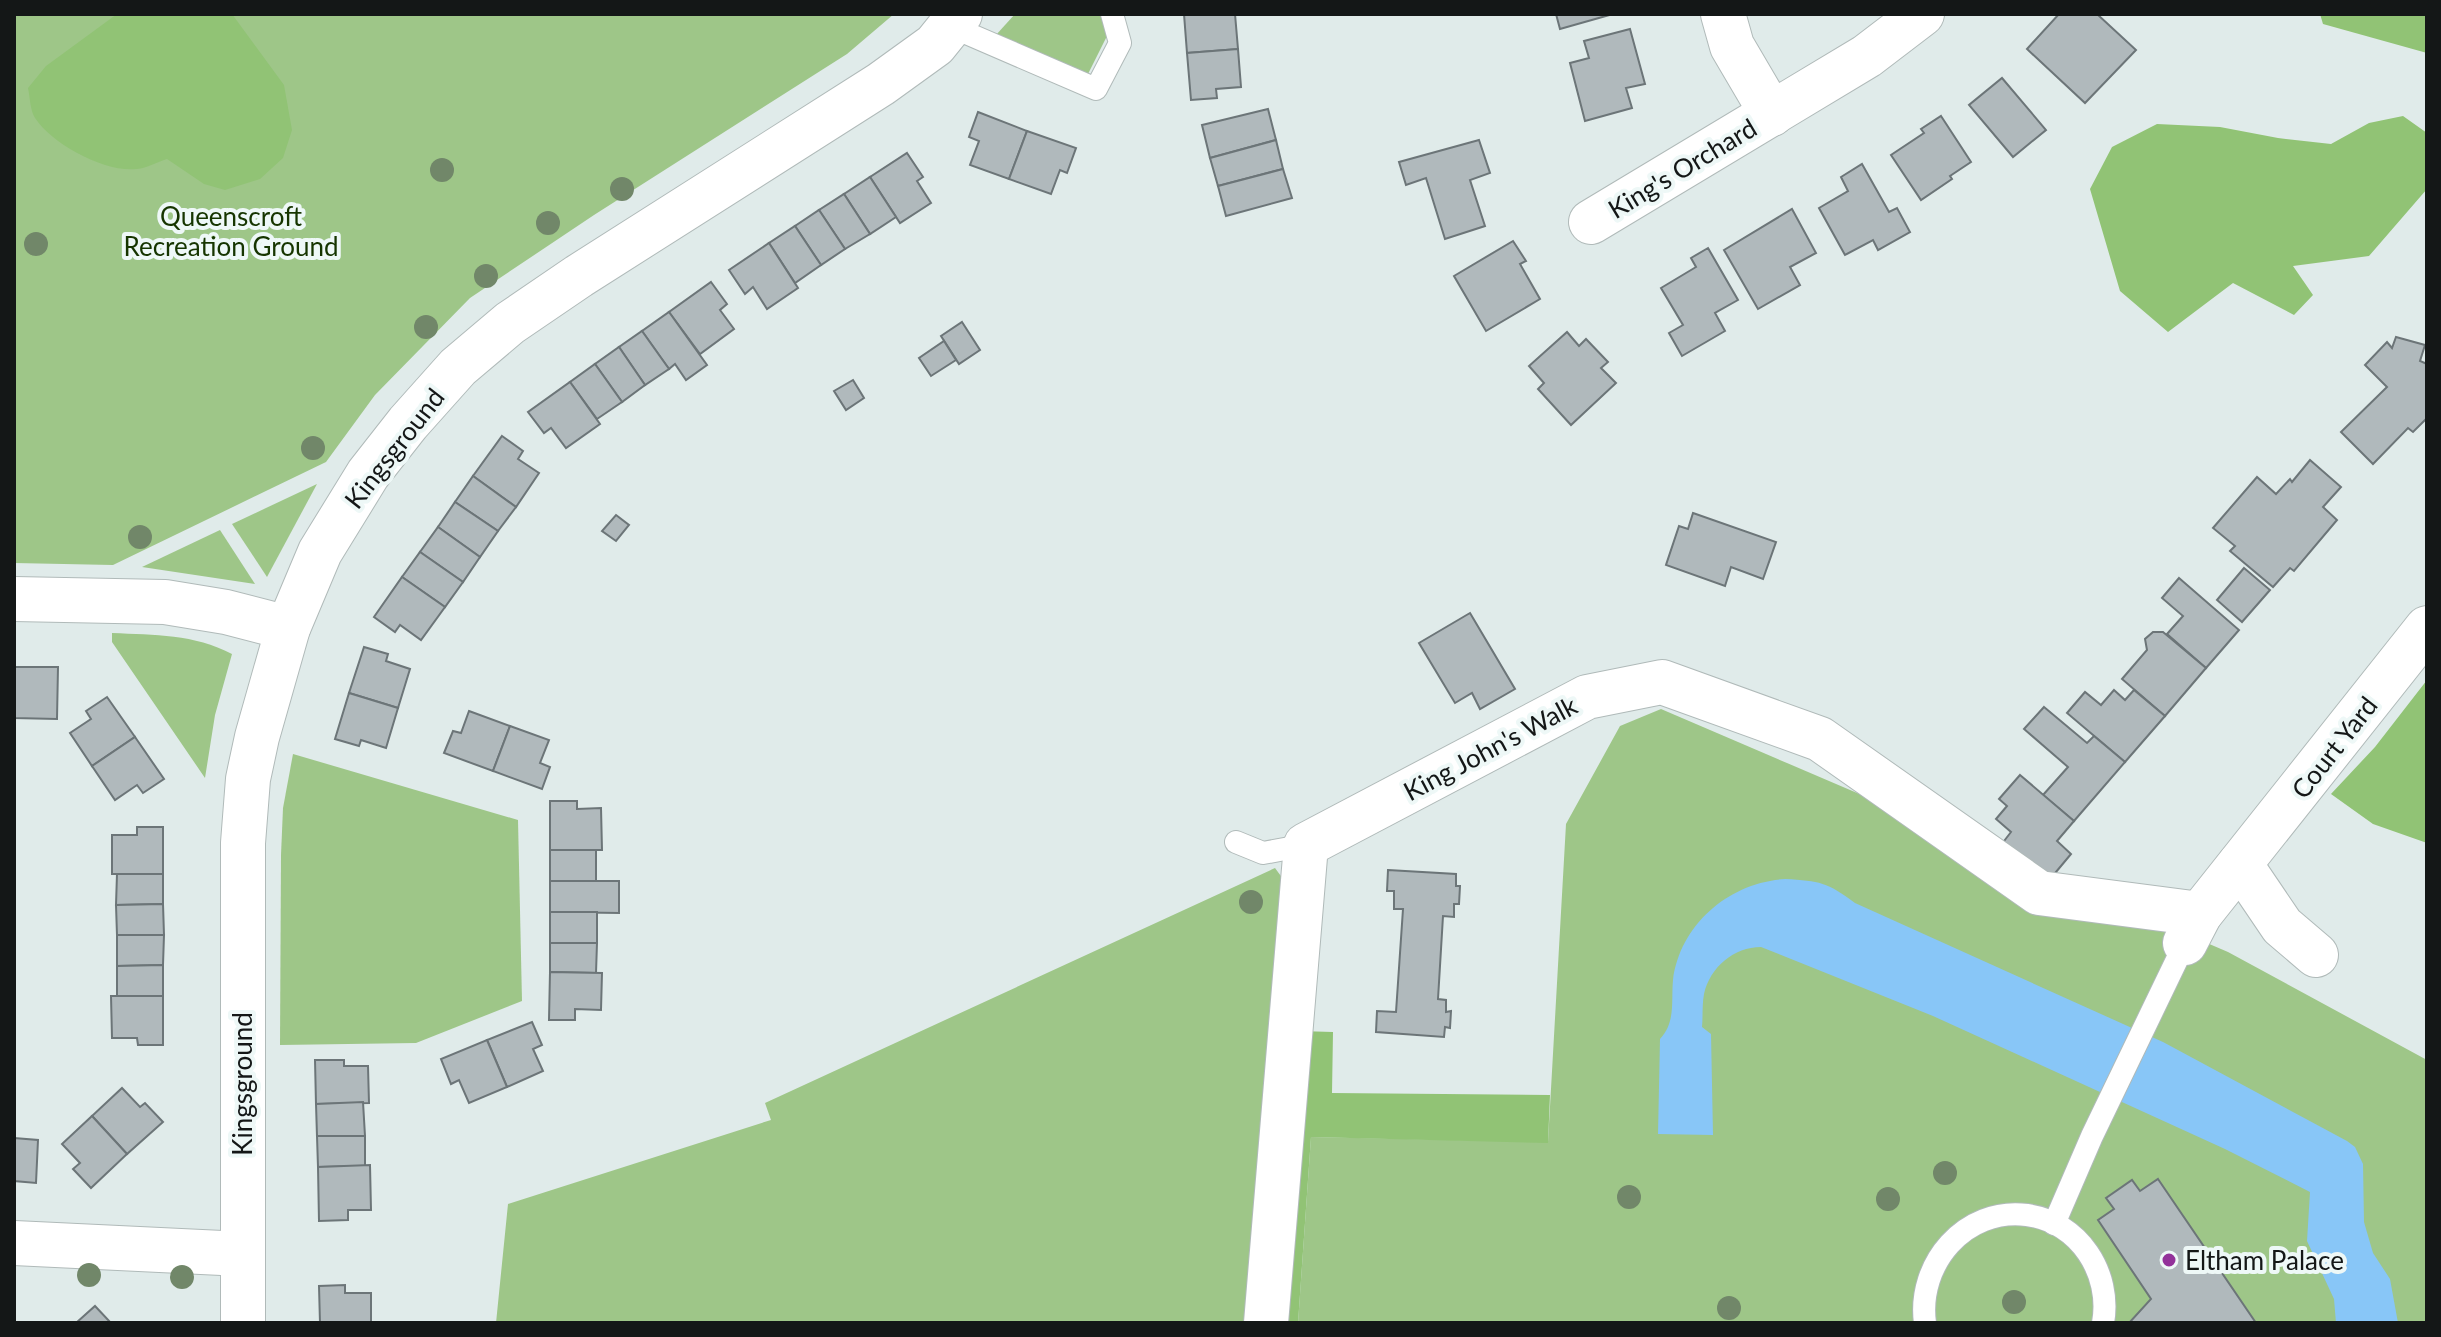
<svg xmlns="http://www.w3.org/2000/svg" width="2441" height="1337" font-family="Lato,sans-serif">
	<rect width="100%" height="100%" fill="#e0ebea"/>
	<!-- green -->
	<g fill="#9ec688">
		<path d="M14,14H894L847,54L594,215L470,298L375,395L326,462L113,565L14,563Z"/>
		<path d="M1015,14H1101L1107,36L1088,74L996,35Z"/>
		<path d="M317,484L267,577L232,524Z"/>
		<path d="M220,530L255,584L142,567Z"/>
		<path d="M112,633C155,635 194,634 232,654L215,715L205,778L112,642Z"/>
		<path d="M1661,709L2228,952L2427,1060V1323H1298L1311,1137L1548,1142L1566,824L1620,726Z"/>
		<path d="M293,754L518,820L522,1001L416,1043L280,1045L281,855L283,808Z"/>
		<path d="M1275,868L1289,887L1251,1323H496L508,1204L771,1120L765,1103Z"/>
	</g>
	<!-- forest -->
	<g fill="#91c375">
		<path d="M117,14H232L284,85L292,130L283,158L260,179L225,190L204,184L167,159C157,162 147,168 137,169C105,173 52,144 35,118C30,110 30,97 28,88L46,66Z"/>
		<path d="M2320,14H2427V53L2323,24Z"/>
		<path d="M2403,116L2427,133V189L2369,256L2293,266L2313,295L2294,315L2233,283L2168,332L2120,291L2090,189L2112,147L2157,124L2220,127L2278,138L2331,144L2369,123Z"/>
		<path d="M2427,680V843L2373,824L2331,794L2375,747Z"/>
		<path d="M1299,1031L1333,1032L1332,1093L1550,1095L1548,1143L1311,1137L1298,1323H1276Z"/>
	</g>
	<!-- water -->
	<path fill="#88c6f7" d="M1785,879C1820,881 1827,882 1855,903L2163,1042L2347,1141L2355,1147L2363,1164L2364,1222L2373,1253L2390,1279L2398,1323H2336L2334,1299L2307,1241L2310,1192L2225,1149L1933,1016L1761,947C1734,947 1710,967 1704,994C1702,1004 1703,1017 1702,1027L1711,1034L1713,1135L1658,1134L1660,1039C1676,1022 1671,1001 1673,980C1680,924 1730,882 1785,879Z"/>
	<!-- building -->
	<g fill="#b0b9bc" stroke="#6c7578" stroke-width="2">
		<path d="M1184,14H1235L1238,49L1187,53Z"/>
		<path d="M1556,14H1613L1560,29Z"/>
		<path d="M2059,14H2097L2136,50L2085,103L2027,49Z"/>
		<path d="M1630,29L1645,84L1626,88L1632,108L1585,121L1570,63L1589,58L1584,41Z"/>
		<path d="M1238,49L1241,87L1216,89L1217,98L1191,100L1187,53Z"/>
		<path d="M2002,78L2046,130L2013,157L1969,105Z"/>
		<path d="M1268,109L1276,140L1210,158L1202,125Z"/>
		<path d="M978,112L1027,131L1009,179L970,165L979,141L969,137Z"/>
		<path d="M1941,116L1971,162L1950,176L1952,179L1921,200L1891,155L1924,133L1921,129Z"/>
		<path d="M1027,131L1076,148L1067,173L1060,170L1051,194L1009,179Z"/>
		<path d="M1276,140L1283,169L1218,186L1210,158Z"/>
		<path d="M1479,140L1490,173L1470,180L1485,226L1445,239L1426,178L1406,185L1399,162Z"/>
		<path d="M907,153L923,177L917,181L931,203L900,223L870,177Z"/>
		<path d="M1862,164L1889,212L1897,208L1910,232L1878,250L1873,240L1845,255L1819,208L1848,191L1841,177Z"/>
		<path d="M1283,169L1292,198L1226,216L1218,186Z"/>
		<path d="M870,177L896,217L870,234L844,194Z"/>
		<path d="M844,194L870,234L845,249L819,210Z"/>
		<path d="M1792,209L1816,253L1790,267L1800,285L1758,309L1724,250Z"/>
		<path d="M819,210L845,249L821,265L795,226Z"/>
		<path d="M795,226L821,265L795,283L769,243Z"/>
		<path d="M1513,241L1526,261L1520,264L1540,299L1486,331L1454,276Z"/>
		<path d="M769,243L798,288L767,309L753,287L745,294L729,270Z"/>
		<path d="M1708,248L1738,300L1715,313L1725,331L1682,356L1669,333L1683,325L1661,288L1696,267L1691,258Z"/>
		<path d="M711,282L727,304L720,310L734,329L700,354L669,312Z"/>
		<path d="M669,312L707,365L686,380L675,364L669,369L642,331Z"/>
		<path d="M962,322L980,350L959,364L941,336Z"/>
		<path d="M642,331L669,369L645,385L619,347Z"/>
		<path d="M1567,332L1579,346L1586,339L1608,362L1601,368L1616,383L1571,425L1538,389L1544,383L1529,366Z"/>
		<path d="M2396,337L2425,345L2420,361L2427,364V418L2413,432L2408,428L2373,464L2341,432L2387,387L2365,365L2387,342L2392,348Z"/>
		<path d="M944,341L956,360L931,376L919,358Z"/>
		<path d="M619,347L645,385L622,402L595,364Z"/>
		<path d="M595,364L622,402L597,419L570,382Z"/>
		<path d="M853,380L864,398L846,410L834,391Z"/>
		<path d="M570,382L600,424L566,448L551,428L544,433L528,412Z"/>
		<path d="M502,436L523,451L518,459L539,473L516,507L473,476Z"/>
		<path d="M2310,460L2341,487L2323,507L2337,520L2294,571L2290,568L2273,587L2230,551L2235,546L2213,528L2257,477L2276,494L2290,479L2292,482Z"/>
		<path d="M473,476L516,507L498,531L455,502Z"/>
		<path d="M455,502L498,531L480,557L438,527Z"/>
		<path d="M1693,513L1776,542L1763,579L1731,567L1725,586L1666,565L1679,526L1688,529Z"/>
		<path d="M616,515L629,525L616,541L602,531Z"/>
		<path d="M438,527L480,557L463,582L420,552Z"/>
		<path d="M420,552L463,582L445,607L402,577Z"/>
		<path d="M2244,568L2270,590L2242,622L2217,600Z"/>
		<path d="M402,577L445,607L421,640L400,625L395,632L374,617Z"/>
		<path d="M2179,578L2239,630L2206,668L2167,634L2183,616L2162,598Z"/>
		<path d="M1470,613L1515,689L1480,709L1472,693L1455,703L1419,643Z"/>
		<path d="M2153,632H2163L2206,668L2165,716L2122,679L2147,650L2145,639Z"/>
		<path d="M364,647L388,654L386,661L410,669L398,708L349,693Z"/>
		<path d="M14,667H58L57,719L14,718Z"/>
		<path d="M2114,690L2125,700L2134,690L2165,716L2125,762L2067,713L2085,692L2101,705Z"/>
		<path d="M349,693L398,708L386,748L361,740L359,746L335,739Z"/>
		<path d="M107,697L135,737L92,766L70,733L91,719L86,711Z"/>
		<path d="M2044,707L2087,743L2094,736L2125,762L2074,821L2043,795L2068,767L2024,729Z"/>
		<path d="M469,711L510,726L493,771L444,753L453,731L461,733Z"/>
		<path d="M510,726L549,740L540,763L550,767L542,789L493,771Z"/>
		<path d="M135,737L164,779L143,793L137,785L115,800L92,766Z"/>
		<path d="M2020,775L2074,821L2057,841L2071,854L2046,884L2001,845L2011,832L1996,819L2007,806L1999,799Z"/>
		<path d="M550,801H577V809L601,808L602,850H550Z"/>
		<path d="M137,827H163V874H112V835H137Z"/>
		<rect x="550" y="850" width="46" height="31"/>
		<path d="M1388,870L1456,874V886H1460L1459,904H1454V917L1443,916L1438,999L1446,1000V1012L1451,1011L1450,1028L1445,1027L1444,1037L1376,1032L1377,1011L1396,1012L1403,909H1394V891H1387Z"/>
		<path d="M117,874H163V904L116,905Z"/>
		<path d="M550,881H619V913L550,912Z"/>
		<path d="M163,904L164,935H117L116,905Z"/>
		<rect x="550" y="912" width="47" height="31"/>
		<path d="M117,935H164L163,965L117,966Z"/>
		<path d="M550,943H597L596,973L550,972Z"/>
		<path d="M163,965V996L117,997V966Z"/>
		<path d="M550,972L602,973L601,1010L575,1009V1020H549Z"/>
		<path d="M111,996H163V1045H138L137,1038H112Z"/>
		<path d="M532,1022L542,1045L533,1049L543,1071L507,1087L487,1040Z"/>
		<path d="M487,1040L507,1087L469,1103L459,1080L451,1084L441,1059Z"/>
		<path d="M315,1060H344V1066H368L369,1103L316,1104Z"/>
		<path d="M122,1088L140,1107L145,1103L163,1122L127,1154L92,1116Z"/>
		<path d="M363,1102L365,1136H317L316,1104Z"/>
		<path d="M92,1116L127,1154L91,1188L73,1169L80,1163L62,1144Z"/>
		<path d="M317,1136H365V1166L318,1167Z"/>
		<path d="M14,1138L38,1140L36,1183L14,1181Z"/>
		<path d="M370,1165L371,1210H348V1220L319,1221L318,1167Z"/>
		<path d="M2158,1179L2256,1323H2129L2151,1299L2098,1220L2114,1209L2106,1198L2132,1180L2140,1191Z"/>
		<path d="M345,1285V1293H371V1323H320L319,1286Z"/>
		<path d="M95,1306L111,1323H76Z"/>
	</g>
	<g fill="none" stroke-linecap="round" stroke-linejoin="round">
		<defs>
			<g id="lane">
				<path d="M950,26L1096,89L1120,43L1112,14"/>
				<path d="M1236,842L1263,853L1306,845"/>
				<path d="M2054,1224L2092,1136L2185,943"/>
				<path d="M1925,1323C1917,1264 1965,1207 2027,1215C2079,1222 2112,1273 2103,1323"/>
			</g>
			<g id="street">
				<path d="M1723,14L1732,46L1772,114"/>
				<path d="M1591,222L1867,56L1922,14"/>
				<path d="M14,599L165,602L226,612L288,628"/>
				<path d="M2240,864L2282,926L2316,955"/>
				<path d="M2185,943L2200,914L2427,628"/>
				<path d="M14,1243L243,1254"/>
				<path d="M243,1323V843L248,779L257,737L288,628L320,552L368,474L408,423L458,367L510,323L579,276L881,84L935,45L960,14"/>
				<path d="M1266,1323L1306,845L1587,697L1662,682L1820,739L2039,893L2200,914"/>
			</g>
		</defs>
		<!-- lane casing -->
		<use href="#lane" stroke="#b0bab9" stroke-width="24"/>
		<!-- street casing -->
		<use href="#street" stroke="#b0bab9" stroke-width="46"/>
		<!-- lane -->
		<use href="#lane" stroke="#fff" stroke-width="22"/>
		<!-- street -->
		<use href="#street" stroke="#fff" stroke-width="44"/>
	</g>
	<!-- trees -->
	<g fill="#718769">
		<circle cx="442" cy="170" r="12"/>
		<circle cx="622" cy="189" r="12"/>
		<circle cx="548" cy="223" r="12"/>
		<circle cx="36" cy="244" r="12"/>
		<circle cx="486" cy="276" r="12"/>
		<circle cx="426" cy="327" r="12"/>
		<circle cx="313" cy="448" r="12"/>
		<circle cx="140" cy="537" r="12"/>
		<circle cx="1251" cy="902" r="12"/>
		<circle cx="1945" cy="1173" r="12"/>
		<circle cx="1629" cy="1197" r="12"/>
		<circle cx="1888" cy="1199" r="12"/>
		<circle cx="89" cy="1275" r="12"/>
		<circle cx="182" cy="1277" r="12"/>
		<circle cx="2014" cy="1302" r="12"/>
		<circle cx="1729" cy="1308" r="12"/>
	</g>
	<!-- markers -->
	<circle fill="#93329a" stroke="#eef8f7" stroke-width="3" cx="2169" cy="1260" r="8"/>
	<g text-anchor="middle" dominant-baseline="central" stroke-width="8" stroke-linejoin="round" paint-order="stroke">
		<!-- street labels -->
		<g font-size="26" fill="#141717" stroke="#eef8f7">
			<text transform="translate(1682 168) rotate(-31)">King's Orchard</text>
			<text transform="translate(394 448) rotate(-52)">Kingsground</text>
			<text transform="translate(2334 747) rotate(-52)">Court Yard</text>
			<text transform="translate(1490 748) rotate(-28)">King John's Walk</text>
			<text transform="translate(242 1084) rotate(-90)">Kingsground</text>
		</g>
		<!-- park labels -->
		<g font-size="26" fill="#163500" stroke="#eef8f7">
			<text x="231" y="216">Queenscroft<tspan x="231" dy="30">Recreation Ground</tspan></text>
		</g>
		<!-- poi labels -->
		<g font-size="26" fill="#141717" stroke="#eef8f7" text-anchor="start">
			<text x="2185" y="1260">Eltham Palace</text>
		</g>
	</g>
	<!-- border -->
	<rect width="2441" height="1337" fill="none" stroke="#141717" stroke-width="32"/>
</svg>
